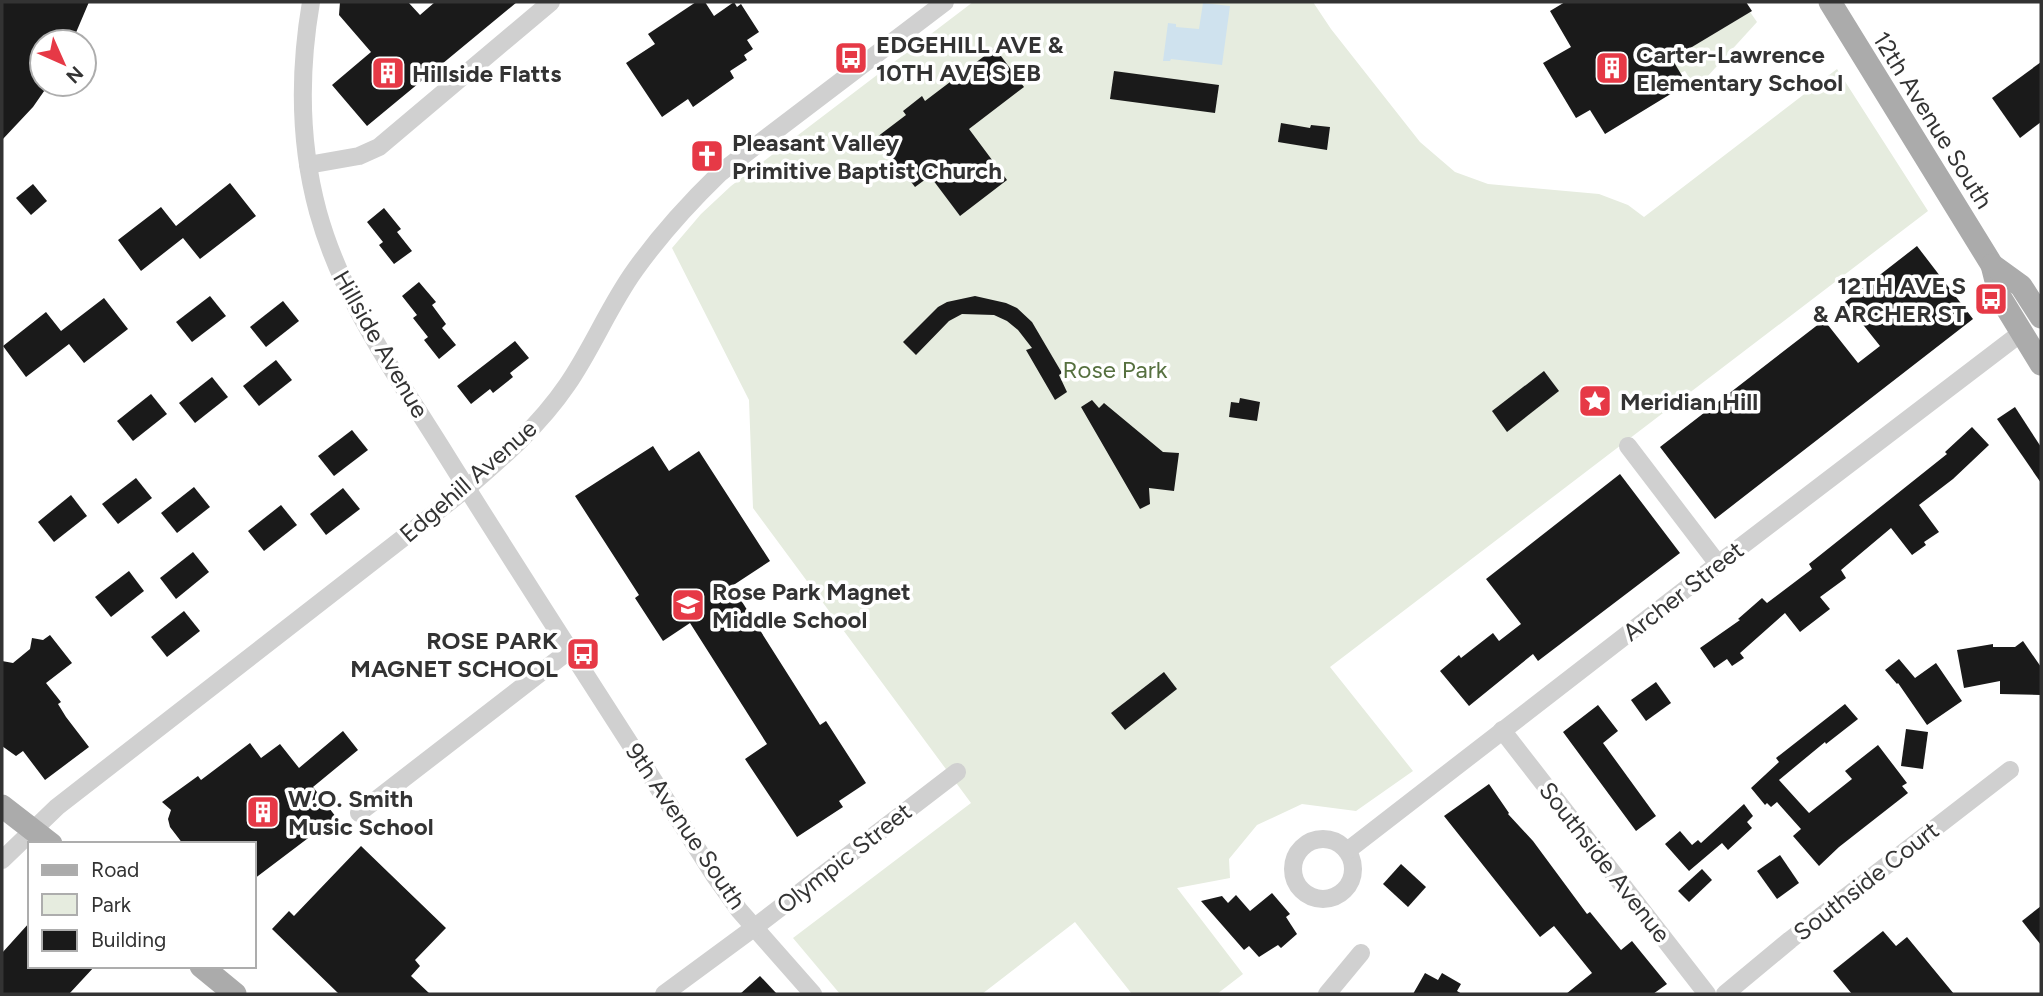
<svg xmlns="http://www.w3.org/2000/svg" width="2043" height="996" font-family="Figtree,sans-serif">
	<rect width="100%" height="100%" fill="#fff"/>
	<!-- green -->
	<g fill="#e6ecdf">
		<path d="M973,2H1313L1331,29L1420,142L1455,172L1488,184L1599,194L1628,205L1644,217L1837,69L1928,211L1330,667L1413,771L1356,811L1302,804L1257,825L1229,859L1230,878L1177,888L1243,974L1217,994H1132L1075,922L982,994H840L793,938L971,803L753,508L749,400L672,248L701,214L731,186Z"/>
		<path d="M1750,12L1757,22L1696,89L1685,71L1680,73L1672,59Z"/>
	</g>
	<!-- water -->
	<path fill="#cfe2ee" d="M1203,3L1230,6L1222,65L1171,59L1170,61H1163L1168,23L1176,24V27L1199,29Z"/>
	<!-- building -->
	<g fill="#1a1a1a">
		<path d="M2,2H89L72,42H42V84H49L33,107L2,140Z"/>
		<path d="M340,2H408L420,15L435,2H517L367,126L332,85L371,52L339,15Z"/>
		<path d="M696,2H705L714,16L734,2L737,7L741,4L759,32L747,40L753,49L744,55L747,60L730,71L734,78L693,107L688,99L662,117L626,63L655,44L648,34Z"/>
		<path d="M1565,2H1746L1752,11L1672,59L1687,84L1605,134L1590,110L1576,118L1543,63L1571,47L1550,11Z"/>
		<path d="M995,48L1024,87L969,129L1007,180L960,216L930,176L915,187L877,137L906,115L903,111L922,96L925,101Z"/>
		<path d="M2041,62V122L2020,138L1992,98Z"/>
		<path d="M1114,71L1219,85L1215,113L1110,99Z"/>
		<path d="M1281,123L1310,128L1311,125L1330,127L1327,150L1278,142Z"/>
		<path d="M230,183L256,216L200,259L183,238L141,271L118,240L161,207L176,226Z"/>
		<path d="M33,184L47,201L31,215L16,198Z"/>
		<path d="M384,208L401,229L397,232L412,251L394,264L379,245L383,242L367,222Z"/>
		<path d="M1917,246L1973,319L1715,519L1660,447L1824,320L1858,363L1880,346L1845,302Z"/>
		<path d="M419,282L436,302L432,305L446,324L442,328L456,345L439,359L424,340L428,337L413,318L417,315L402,296Z"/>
		<path d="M210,296L226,316L192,342L176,322Z"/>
		<path d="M975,296L1006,303L1017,308L1032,322L1062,373L1059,375L1067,392L1055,400L1026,350L1032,348L1018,330L1007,321L994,315L962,314L949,321L916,355L903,342L938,307L947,302Z"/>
		<path d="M104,298L128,329L84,363L69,344L26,377L3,346L46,312L61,331Z"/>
		<path d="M283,301L299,321L266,347L250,327Z"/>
		<path d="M515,341L529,358L510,373L513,377L493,393L490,389L471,404L457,386Z"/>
		<path d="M276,360L292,380L259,406L243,386Z"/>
		<path d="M1544,371L1559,391L1507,432L1492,411Z"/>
		<path d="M212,377L228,397L195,423L179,403Z"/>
		<path d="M151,394L167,414L133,441L117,421Z"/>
		<path d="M1240,398L1260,402L1257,421L1229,417L1231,402L1239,403Z"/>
		<path d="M1092,400L1099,408L1104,403L1163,452L1179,453L1174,491L1149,488L1150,504L1140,509L1081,407Z"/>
		<path d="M2015,407L2041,447V483L1997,419Z"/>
		<path d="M1972,427L1989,445L1953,479L1919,505L1939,532L1924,542L1926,545L1912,555L1891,528L1841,570L1846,578L1820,597L1830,609L1800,632L1785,613L1740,653L1744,658L1732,666L1727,659L1714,668L1700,648L1740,620L1738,619L1762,598L1767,603L1812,569L1809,564L1947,454L1945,452Z"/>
		<path d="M352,430L368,450L334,476L318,456Z"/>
		<path d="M653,446L669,471L699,451L770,561L732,586L820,725L826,721L866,783L839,801L843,807L797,837L745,759L767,744L690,623L663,641L635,598L639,595L575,496Z"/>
		<path d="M1620,474L1680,553L1538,661L1533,654L1469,706L1440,671L1459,655L1461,658L1493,633L1499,641L1521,624L1486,579Z"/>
		<path d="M136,478L152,498L118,524L102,504Z"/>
		<path d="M194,487L210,507L177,533L161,513Z"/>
		<path d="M343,488L360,509L326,535L310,514Z"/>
		<path d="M71,495L87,516L54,542L38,522Z"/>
		<path d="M281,505L297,525L264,551L248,531Z"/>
		<path d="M193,552L209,572L176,599L160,578Z"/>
		<path d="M129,571L144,591L111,617L95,597Z"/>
		<path d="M184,611L200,631L167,657L151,637Z"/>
		<path d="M50,635L72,663L46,683L61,702L58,704L66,717L89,747L45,780L23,751L16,756L2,746V661L13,663L30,649L32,638L43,640Z"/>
		<path d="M2023,641L2041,667V695L2000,694V681L1964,688L1957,650L1993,644V647H2015Z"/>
		<path d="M1899,659L1915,678L1936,663L1962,701L1927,725L1898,683L1897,684L1885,670Z"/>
		<path d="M1164,672L1177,689L1125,730L1111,713Z"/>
		<path d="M1656,682L1671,703L1646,721L1631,700Z"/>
		<path d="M1845,704L1858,719L1826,744L1825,742L1779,780L1809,813L1852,779L1845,771L1878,745L1907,783L1902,786L1908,793L1839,847L1819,866L1793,836L1801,829L1777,802L1771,807L1767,803L1765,805L1751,788L1779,762L1776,758Z"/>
		<path d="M1598,705L1618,731L1603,743L1656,816L1636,831L1563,732Z"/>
		<path d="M1906,729L1928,732L1923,769L1901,766Z"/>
		<path d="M343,731L358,750L313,787L336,817L254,879V844H183L170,827L168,819L171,810L162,802L198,776L201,780L250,743L261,758L280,744L299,768Z"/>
		<path d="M1489,784L1509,813L1508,814L1533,841L1587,914L1590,912L1621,950L1632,941L1667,984L1653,994H1566L1592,973L1554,926L1540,937L1444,816Z"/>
		<path d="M1744,804L1753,816L1747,822L1752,828L1728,850L1722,843L1689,871L1665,844L1680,831L1692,845L1698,840L1701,843Z"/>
		<path d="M361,846L446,928L415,960L420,966L411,976L430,994H339L272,929L289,911L294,916Z"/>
		<path d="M1780,855L1799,883L1777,899L1757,871Z"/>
		<path d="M1401,864L1426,887L1408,907L1383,884Z"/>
		<path d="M1702,869L1712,880L1689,902L1678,891Z"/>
		<path d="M1272,893L1290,914L1286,917L1297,934L1281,948L1278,945L1259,957L1249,946L1244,950L1201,901L1222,896L1228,903L1236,895L1250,911Z"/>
		<path d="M2041,906V945L2022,921Z"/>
		<path d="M30,922V966H95L69,994H2V953Z"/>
		<path d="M1883,931L1896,946L1907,937L1954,994H1852L1833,971Z"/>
		<path d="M1425,973L1438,980L1442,973L1461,984L1457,991L1462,994H1413Z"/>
		<path d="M760,976L777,994H740Z"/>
	</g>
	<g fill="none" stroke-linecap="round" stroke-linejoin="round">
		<!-- minor -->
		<g stroke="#d0d0d0" stroke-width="18">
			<path d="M311,2C299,72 299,142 318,212C343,302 397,376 446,455C534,596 625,735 714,875L739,910L813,994"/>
			<path d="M308,165L359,156L379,147L551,2"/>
			<path d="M1628,446L1718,564"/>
			<path d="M1502,730L1707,994"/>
			<path d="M359,813L570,650"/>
			<circle cx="1323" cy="869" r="30"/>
			<path d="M1347,851L1718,564L2021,333"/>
			<path d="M2,860L57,807L466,489C503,457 539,426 567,385C592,349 609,306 635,270C660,235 689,203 720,173L945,2"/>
			<path d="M664,994L755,927L957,772"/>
			<path d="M1327,994L1361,953"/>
			<path d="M1725,994L1790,940L2010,770"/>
		</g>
		<!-- major -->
		<g stroke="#ababab" stroke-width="23">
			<path d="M1830,2L1992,265L2000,297L2041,364"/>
			<path d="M1992,265L2021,286L2041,317"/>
			<path d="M2,806L51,844"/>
			<path d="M201,966L235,994"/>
		</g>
	</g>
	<!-- icons -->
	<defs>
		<symbol id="bus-square" viewBox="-11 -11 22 22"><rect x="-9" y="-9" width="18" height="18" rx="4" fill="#e63946" stroke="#fff"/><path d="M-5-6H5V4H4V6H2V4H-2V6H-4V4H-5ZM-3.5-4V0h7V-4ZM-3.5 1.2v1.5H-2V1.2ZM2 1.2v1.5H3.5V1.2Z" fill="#fff"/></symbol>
		<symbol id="building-square" viewBox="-11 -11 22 22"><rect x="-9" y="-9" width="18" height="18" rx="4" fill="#e63946" stroke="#fff"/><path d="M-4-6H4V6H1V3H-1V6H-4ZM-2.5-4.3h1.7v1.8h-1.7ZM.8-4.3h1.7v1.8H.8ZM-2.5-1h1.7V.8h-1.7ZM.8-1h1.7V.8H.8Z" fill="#fff"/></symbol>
		<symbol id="church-square" viewBox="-11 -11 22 22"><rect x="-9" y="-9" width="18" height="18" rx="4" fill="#e63946" stroke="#fff"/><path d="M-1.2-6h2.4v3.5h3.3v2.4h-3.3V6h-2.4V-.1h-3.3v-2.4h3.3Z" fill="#fff"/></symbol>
		<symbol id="sight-square" viewBox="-11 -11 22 22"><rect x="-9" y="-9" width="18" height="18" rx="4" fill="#e63946" stroke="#fff"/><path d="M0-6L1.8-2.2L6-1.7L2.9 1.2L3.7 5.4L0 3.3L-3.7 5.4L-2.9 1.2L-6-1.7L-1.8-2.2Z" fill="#fff"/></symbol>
		<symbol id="school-square" viewBox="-11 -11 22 22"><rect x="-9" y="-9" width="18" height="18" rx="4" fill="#e63946" stroke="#fff"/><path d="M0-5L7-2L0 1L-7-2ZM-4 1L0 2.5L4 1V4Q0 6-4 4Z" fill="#fff"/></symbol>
	</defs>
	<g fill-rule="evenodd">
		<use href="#bus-square" x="832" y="39" width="38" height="38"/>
		<use href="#building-square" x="1593" y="49" width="38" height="38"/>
		<use href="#building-square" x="369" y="54" width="38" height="38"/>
		<use href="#church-square" x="688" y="137" width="38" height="38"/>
		<use href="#bus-square" x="1972" y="280" width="38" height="38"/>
		<use href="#sight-square" x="1576" y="382" width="38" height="38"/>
		<use href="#school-square" x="669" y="586" width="38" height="38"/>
		<use href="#bus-square" x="564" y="635" width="38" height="38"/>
		<use href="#building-square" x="244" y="793" width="38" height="38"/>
	</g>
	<g text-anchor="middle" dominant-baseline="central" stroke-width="7" stroke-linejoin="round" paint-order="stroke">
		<!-- poi labels -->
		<g font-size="24" font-weight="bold" fill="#333" stroke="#fff" text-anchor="start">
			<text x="876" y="44">EDGEHILL AVE &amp;<tspan x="876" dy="28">10TH AVE S EB</tspan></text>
			<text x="1636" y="54">Carter-Lawrence<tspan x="1636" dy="28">Elementary School</tspan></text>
			<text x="412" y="73">Hillside Flatts</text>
			<text x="732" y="142">Pleasant Valley<tspan x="732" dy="28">Primitive Baptist Church</tspan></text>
			<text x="1966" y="285" text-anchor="end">12TH AVE S<tspan x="1966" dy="28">&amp; ARCHER ST</tspan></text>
			<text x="1620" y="401">Meridian Hill</text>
			<text x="712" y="591">Rose Park Magnet<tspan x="712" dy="28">Middle School</tspan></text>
			<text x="558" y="640" text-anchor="end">ROSE PARK<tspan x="558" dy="28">MAGNET SCHOOL</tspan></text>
			<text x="288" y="798">W.O. Smith<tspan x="288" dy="28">Music School</tspan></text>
		</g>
		<!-- street labels -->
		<g font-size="24" fill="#333" stroke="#fff">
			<text transform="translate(1933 120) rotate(58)">12th Avenue South</text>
			<text transform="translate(381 344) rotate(60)">Hillside Avenue</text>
			<text transform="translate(468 481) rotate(-41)">Edgehill Avenue</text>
			<text transform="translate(1683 591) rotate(-38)">Archer Street</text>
			<text transform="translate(686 826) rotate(56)">9th Avenue South</text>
			<text transform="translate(844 858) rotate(-38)">Olympic Street</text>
			<text transform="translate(1605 862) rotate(52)">Southside Avenue</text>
			<text transform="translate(1866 881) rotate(-38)">Southside Court</text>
		</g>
		<!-- park labels -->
		<g font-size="24" fill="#56703f" stroke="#fff">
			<text x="1115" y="369">Rose Park</text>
		</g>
	</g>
	<!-- border -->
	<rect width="2043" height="996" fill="none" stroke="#333333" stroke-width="7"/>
	<!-- legend -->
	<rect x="28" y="842" width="228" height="126" fill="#ffffff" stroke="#adadad" stroke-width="2"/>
	<rect x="42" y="865" width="35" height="10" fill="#ababab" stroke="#adadad" stroke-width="2"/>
	<text x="91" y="877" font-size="21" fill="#333333">Road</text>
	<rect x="42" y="894" width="35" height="21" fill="#e6ecdf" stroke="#adadad" stroke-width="2"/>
	<text x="91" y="912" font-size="21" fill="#333333">Park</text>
	<rect x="42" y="930" width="35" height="21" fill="#1a1a1a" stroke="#adadad" stroke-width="2"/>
	<text x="91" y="947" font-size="21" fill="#333333">Building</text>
	<!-- north arrow -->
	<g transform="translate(63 63) rotate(135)"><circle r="33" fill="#ffffff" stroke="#adadad" stroke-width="2"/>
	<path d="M0-5L12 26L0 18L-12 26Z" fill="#e63946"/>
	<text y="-10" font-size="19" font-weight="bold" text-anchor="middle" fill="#333333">N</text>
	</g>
</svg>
